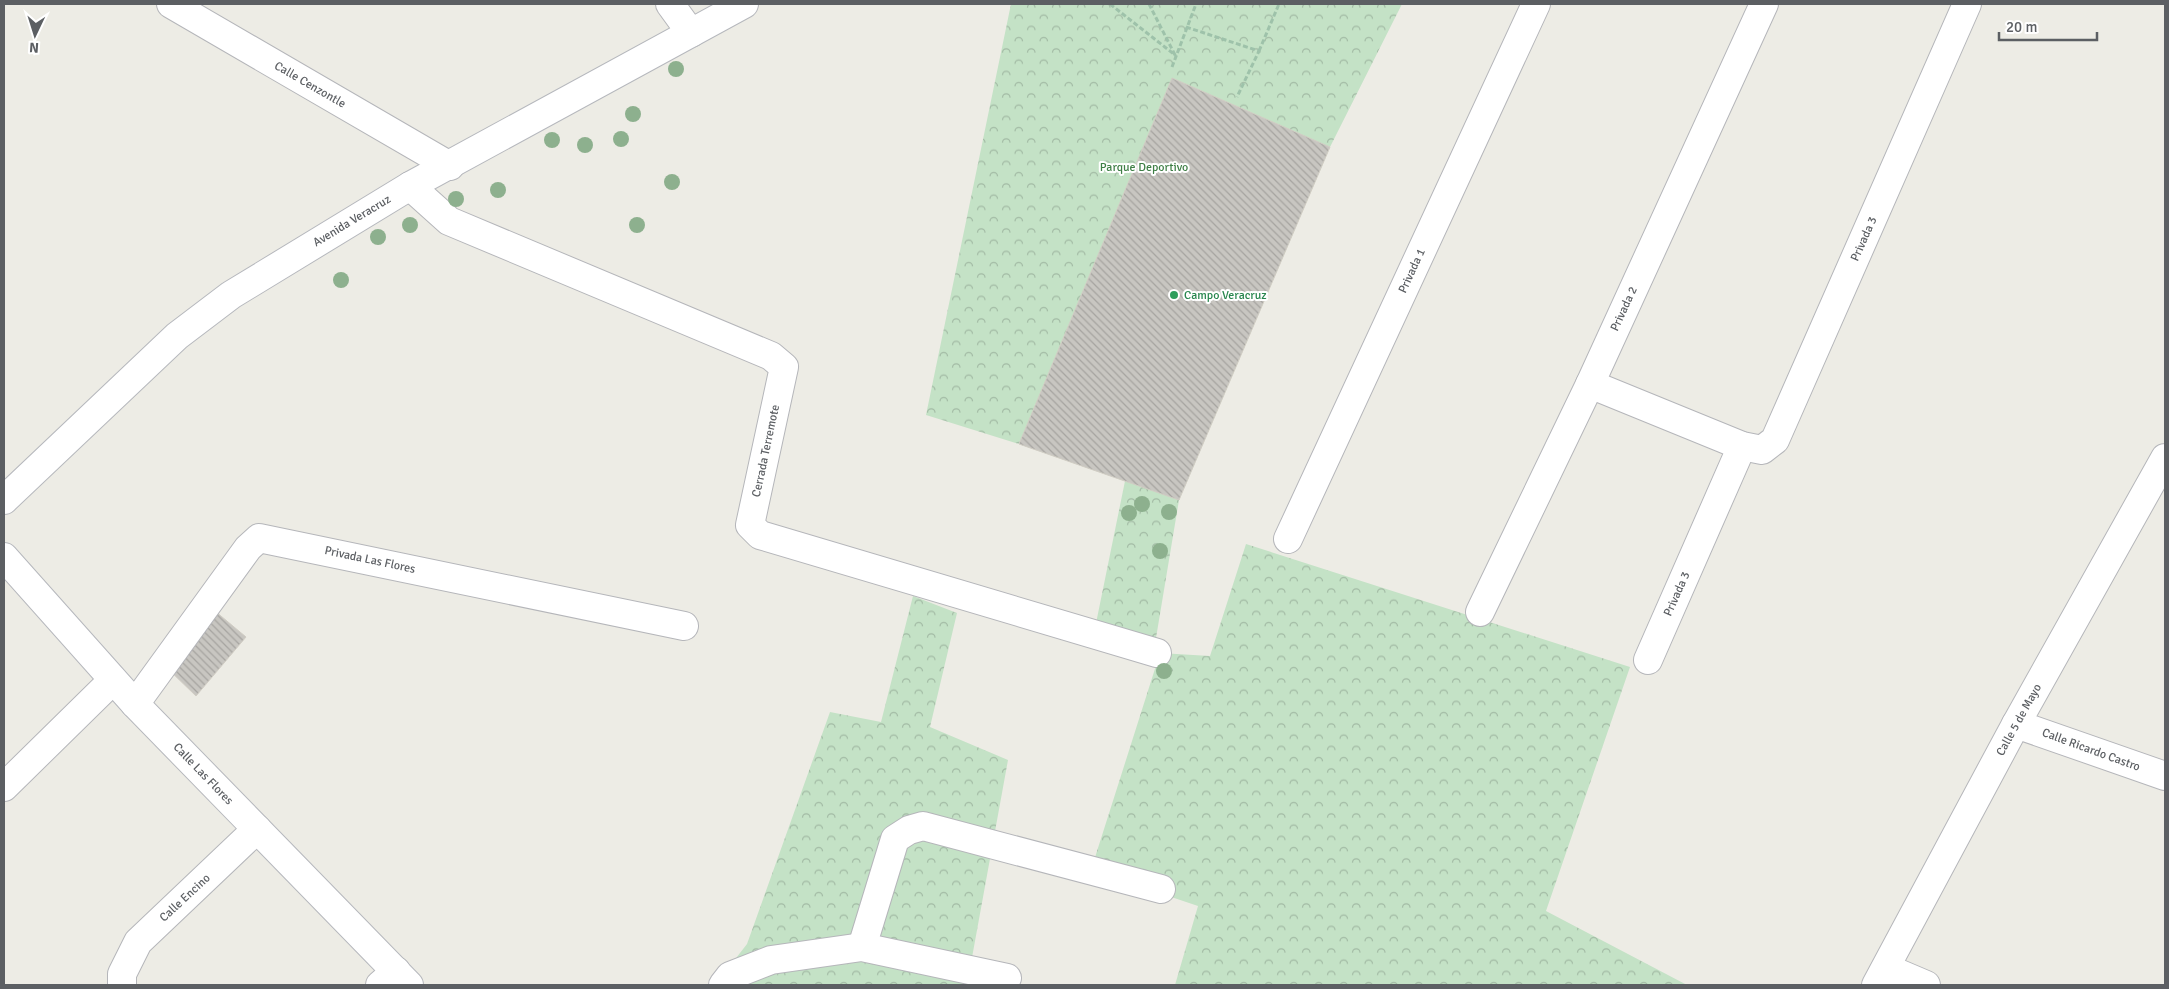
<svg xmlns="http://www.w3.org/2000/svg" width="2169" height="989" font-family="Signika,sans-serif">
	<defs>
		<pattern id="forest-crowns" width="20" height="18" patternUnits="userSpaceOnUse" patternTransform="scale(1.25)"><rect width="20" height="18" fill="#c4e2c6"/><path d="M2 6a3 3 0 1 1 6 0M12 15a3 3 0 1 1 6 0" fill="none" stroke="#a2baa4"/></pattern>
		<pattern id="building-back-hatch" width="6" height="6" patternUnits="userSpaceOnUse" patternTransform="scale(1.25)"><rect width="6" height="6" fill="#c8c6c1"/><path d="M-1 5l2 2M0 0l6 6M5-1l2 2" fill="none" stroke="#a6a4a0"/></pattern>
	</defs>
	<rect width="100%" height="100%" fill="#edece5"/>
	<!-- forest -->
	<g fill="url(#forest-crowns)">
		<path d="M1011,4H1402L1330,147L1179,500L1153,656L1093,638L1125,481L1019,444L926,415Z"/>
		<path d="M1246,544L1630,667L1546,911L1687,985H1175L1198,906L1091,870L1160,653L1210,656Z"/>
		<path d="M913,596L957,613L930,727L1008,760L967,985H715L747,944L830,712L881,722Z"/>
	</g>
	<!-- building -->
	<g fill="url(#building-back-hatch)" stroke="#d1cdc4">
		<path d="M1172,78L1330,147L1179,500L1019,444Z"/>
		<path d="M209,606L246,637L196,696L164,665Z"/>
	</g>
	<g fill="none" stroke-linecap="round" stroke-linejoin="round">
		<defs>
			<g id="street">
				<path d="M171,4L450,166"/>
				<path d="M670,4L691,33"/>
				<path d="M410,186L449,221L771,356L784,367L750,525L760,535L1157,653"/>
				<path d="M1590,384L1742,446L1762,450L1775,440L1967,4"/>
				<path d="M1288,539L1536,4"/>
				<path d="M1480,612L1590,384L1764,4"/>
				<path d="M1648,660L1742,446"/>
				<path d="M135,704L248,548L259,538L684,626"/>
				<path d="M2016,724L2165,776"/>
				<path d="M4,787L113,680"/>
				<path d="M862,947L895,839L909,830L923,826L1161,889"/>
				<path d="M1886,968L1926,985"/>
				<path d="M122,985V974L138,942L257,829"/>
				<path d="M380,985L396,971"/>
				<path d="M723,985L730,976L771,960L862,947L1007,978"/>
				<path d="M1876,985L2016,724L2165,458"/>
			</g>
			<g id="secondary">
				<path d="M4,500L177,336L231,295L410,186L744,4"/>
				<path d="M4,557L135,704L409,985"/>
			</g>
		</defs>
		<!-- street casing -->
		<use href="#street" stroke="#b5b6ba" stroke-width="30"/>
		<!-- secondary casing -->
		<use href="#secondary" stroke="#b6b8bd" stroke-width="30"/>
		<!-- path -->
		<g stroke="#9ec2aa" stroke-width="3" stroke-dasharray="5 2.5" stroke-linecap="butt">
			<path d="M1110,4L1175,55L1149,4"/>
			<path d="M1186,27L1259,51L1237,97"/>
			<path d="M1259,51L1279,4"/>
			<path d="M1172,67L1196,4"/>
		</g>
		<!-- street -->
		<use href="#street" stroke="#fff" stroke-width="28"/>
		<!-- secondary -->
		<use href="#secondary" stroke="#fff" stroke-width="28"/>
	</g>
	<!-- trees -->
	<g fill="#8db08e">
		<circle cx="676" cy="69" r="8"/>
		<circle cx="633" cy="114" r="8"/>
		<circle cx="621" cy="139" r="8"/>
		<circle cx="552" cy="140" r="8"/>
		<circle cx="585" cy="145" r="8"/>
		<circle cx="672" cy="182" r="8"/>
		<circle cx="498" cy="190" r="8"/>
		<circle cx="456" cy="199" r="8"/>
		<circle cx="410" cy="225" r="8"/>
		<circle cx="637" cy="225" r="8"/>
		<circle cx="378" cy="237" r="8"/>
		<circle cx="341" cy="280" r="8"/>
		<circle cx="1142" cy="504" r="8"/>
		<circle cx="1169" cy="512" r="8"/>
		<circle cx="1129" cy="513" r="8"/>
		<circle cx="1160" cy="551" r="8"/>
		<circle cx="1164" cy="671" r="8"/>
	</g>
	<!-- markers -->
	<circle fill="#2e9e5b" stroke="#fff" stroke-width="2" cx="1174" cy="295" r="5"/>
	<g text-anchor="middle" dominant-baseline="central" stroke-width="4" stroke-linejoin="round" paint-order="stroke">
		<!-- street labels -->
		<g font-size="12" fill="#5c5f63" stroke="#fff">
			<text transform="translate(310 85) rotate(30)">Calle Cenzontle</text>
			<text transform="translate(352 221) rotate(-31)">Avenida Veracruz</text>
			<text transform="translate(1864 239) rotate(-66)">Privada 3</text>
			<text transform="translate(1412 271) rotate(-65)">Privada 1</text>
			<text transform="translate(1624 309) rotate(-65)">Privada 2</text>
			<text transform="translate(766 451) rotate(-78)">Cerrada Terremote</text>
			<text transform="translate(370 560) rotate(12)">Privada Las Flores</text>
			<text transform="translate(1677 594) rotate(-66)">Privada 3</text>
			<text transform="translate(2019 720) rotate(-61)">Calle 5 de Mayo</text>
			<text transform="translate(2091 750) rotate(20)">Calle Ricardo Castro</text>
			<text transform="translate(203 774) rotate(46)">Calle Las Flores</text>
			<text transform="translate(185 898) rotate(-43)">Calle Encino</text>
		</g>
		<!-- park labels -->
		<g font-size="12" fill="#3f7f46" stroke="#fff">
			<text x="1144" y="167">Parque Deportivo</text>
		</g>
		<!-- leisure labels -->
		<g font-size="12" fill="#27864d" stroke="#fff" text-anchor="start">
			<text x="1184" y="295">Campo Veracruz</text>
		</g>
	</g>
	<!-- border -->
	<rect width="2169" height="989" fill="none" stroke="#5c5f63" stroke-width="10"/>
	<!-- north arrow -->
	<g transform="translate(35 35) rotate(184)" stroke="#ffffff" stroke-width="4" paint-order="stroke">
	<path d="M0-4L9 19L0 12L-9 19Z" fill="#5c5f63"/>
	<text y="-8" font-size="14" font-weight="bold" text-anchor="middle" fill="#5c5f63">N</text>
	</g>
	<!-- scale -->
	<path d="M1999 32v8h98v-8" fill="none" stroke="#5c5f63" stroke-width="2.5"/>
	<text x="2006" y="32" font-size="15" fill="#5c5f63" stroke="#ffffff" stroke-width="4" paint-order="stroke">20 m</text>
</svg>
